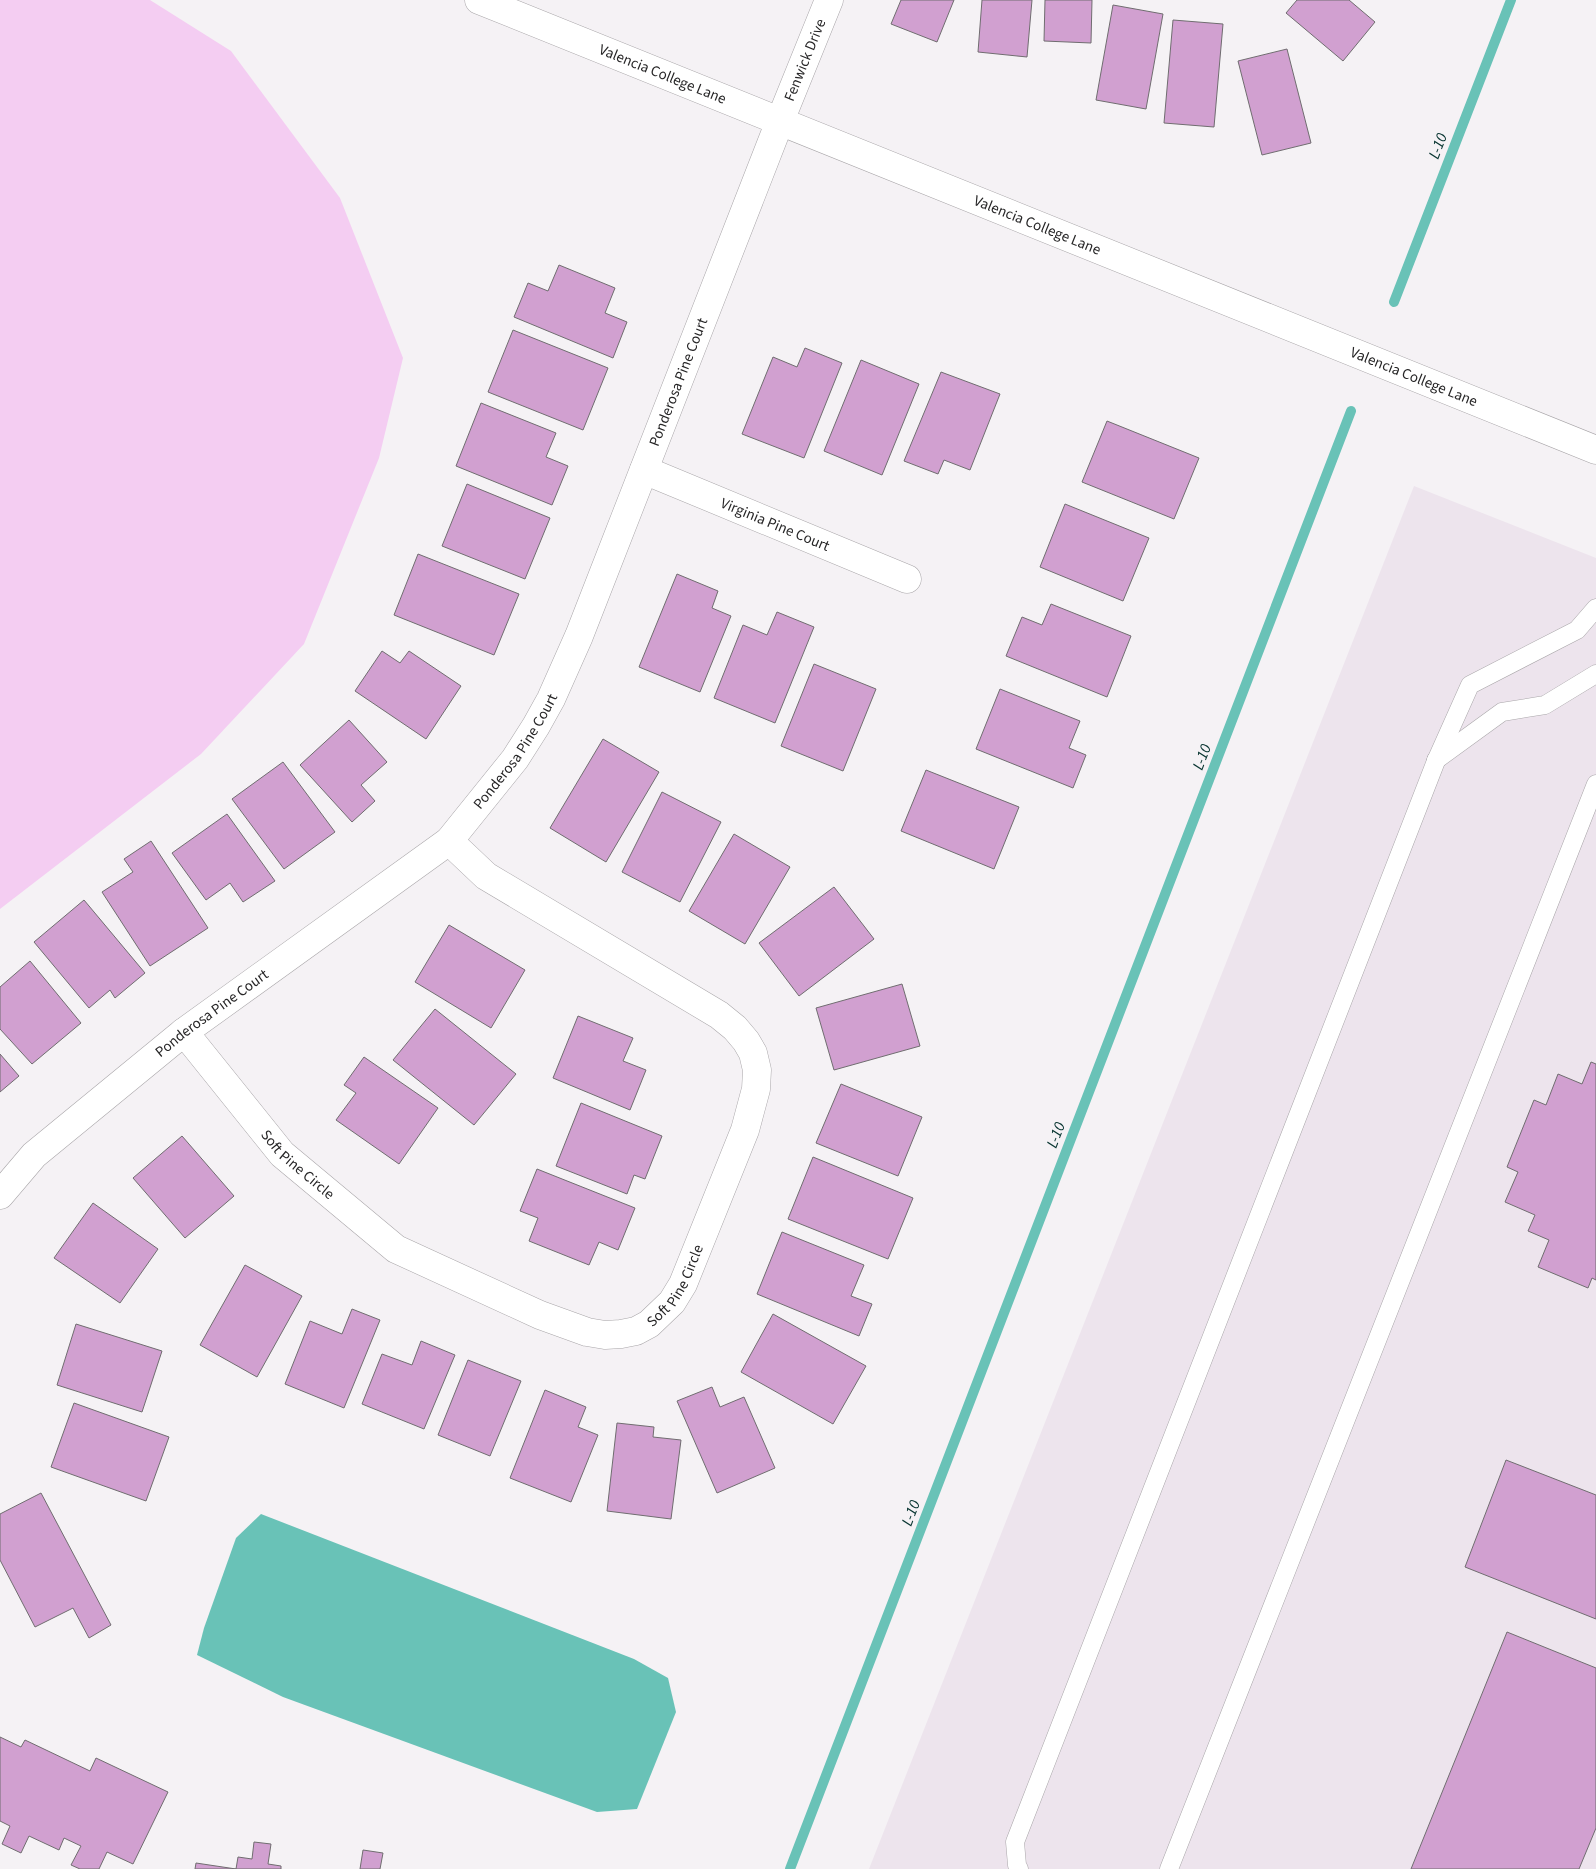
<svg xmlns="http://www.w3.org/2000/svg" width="1596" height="1869" font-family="'Source Sans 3',sans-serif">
	<rect width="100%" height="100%" fill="#f5f2f5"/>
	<!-- built -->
	<path fill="#ede4ed" d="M1414,486L1596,558V1869H869Z"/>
	<!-- green -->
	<path fill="#f4cdf2" d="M0,0H150L231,51L340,198L403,358L379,458L304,644L201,754L0,909Z"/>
	<!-- water -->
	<path fill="#69c2b7" d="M261,1514L634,1659L668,1678L676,1712L637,1809L597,1812L283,1697L197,1655L204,1628L236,1538Z"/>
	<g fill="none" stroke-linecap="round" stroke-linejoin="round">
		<!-- stream -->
		<g stroke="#69c2b7" stroke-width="10">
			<path d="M1394,302L1511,0"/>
			<path d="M790,1869L1351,411"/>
		</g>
	</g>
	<!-- building -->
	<g fill="#d1a0d0" stroke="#706d70">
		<path d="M901,0H954L937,42L891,24Z"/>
		<path d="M982,0H1032L1027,57L978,52Z"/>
		<path d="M1045,0H1092L1091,43L1044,41Z"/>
		<path d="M1297,0H1349L1375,22L1343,61L1286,13Z"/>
		<path d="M1113,5L1163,14L1146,109L1096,100Z"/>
		<path d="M1173,20L1223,24L1214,127L1164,123Z"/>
		<path d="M1287,49L1311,143L1262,155L1238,61Z"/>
		<path d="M559,265L615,288L605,313L627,322L613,358L514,317L528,283L548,291Z"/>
		<path d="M513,330L608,368L583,430L488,392Z"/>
		<path d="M805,348L842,363L804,458L742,434L773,357L797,367Z"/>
		<path d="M861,360L919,384L882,475L824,451Z"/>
		<path d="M941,372L1000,394L970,470L944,460L938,474L904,461Z"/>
		<path d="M481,403L556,433L546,457L568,466L552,505L456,466Z"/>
		<path d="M1107,421L1199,458L1174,519L1082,482Z"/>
		<path d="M467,484L550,518L525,579L442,546Z"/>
		<path d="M1065,504L1149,538L1123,601L1040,567Z"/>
		<path d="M418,554L519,594L494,655L394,615Z"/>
		<path d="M677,574L718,591L712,608L731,616L700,692L639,667Z"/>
		<path d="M1051,604L1131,636L1107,697L1006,656L1022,617L1042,625Z"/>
		<path d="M777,612L814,627L775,723L714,698L743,625L767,635Z"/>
		<path d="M382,651L400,663L409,651L461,686L426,739L355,691Z"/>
		<path d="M814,664L876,689L843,771L781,746Z"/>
		<path d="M1000,689L1080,721L1069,748L1086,755L1073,788L976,749Z"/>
		<path d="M349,720L387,762L361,785L375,801L352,822L300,765Z"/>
		<path d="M603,739L659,772L606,862L550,828Z"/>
		<path d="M283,762L335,832L284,869L232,799Z"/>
		<path d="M926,770L1019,807L994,869L901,831Z"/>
		<path d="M662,792L721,822L680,902L622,872Z"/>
		<path d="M227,814L275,881L243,902L230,883L206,900L172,853Z"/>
		<path d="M734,834L790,867L745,944L689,911Z"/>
		<path d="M151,841L208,928L150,966L102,892L133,872L124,859Z"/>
		<path d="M834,887L874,939L799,996L759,943Z"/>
		<path d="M84,900L145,973L115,998L110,990L89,1008L34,942Z"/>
		<path d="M449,925L525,970L491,1028L415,982Z"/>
		<path d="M30,961L81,1023L32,1064L0,1029V987Z"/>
		<path d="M902,984L920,1046L834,1070L816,1008Z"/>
		<path d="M435,1009L516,1074L474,1125L393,1060Z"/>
		<path d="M578,1016L633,1038L623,1061L646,1070L630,1110L553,1078Z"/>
		<path d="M0,1054L19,1076L0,1092Z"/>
		<path d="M364,1057L438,1108L399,1164L336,1120L356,1093L344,1085Z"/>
		<path d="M1591,1062L1596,1064V1280L1592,1278L1588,1288L1538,1267L1549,1240L1528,1231L1535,1215L1505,1202L1518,1172L1507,1167L1534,1100L1546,1105L1558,1074L1582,1084Z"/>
		<path d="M841,1084L922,1117L898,1176L816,1143Z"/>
		<path d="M581,1103L662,1136L645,1179L634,1175L627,1194L556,1166Z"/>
		<path d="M182,1136L234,1196L185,1238L133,1178Z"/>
		<path d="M813,1157L913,1198L888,1259L788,1219Z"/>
		<path d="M537,1169L635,1208L618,1250L599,1242L589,1265L529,1241L538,1218L520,1211Z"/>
		<path d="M93,1203L158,1249L120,1303L54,1258Z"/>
		<path d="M782,1232L864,1265L851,1296L872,1304L859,1336L757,1294Z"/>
		<path d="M245,1265L302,1296L257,1377L200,1345Z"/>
		<path d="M352,1309L380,1320L344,1408L285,1384L310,1321L342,1334Z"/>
		<path d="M773,1314L866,1366L833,1424L741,1372Z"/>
		<path d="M76,1324L162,1351L142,1412L57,1385Z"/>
		<path d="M421,1341L455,1355L424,1429L362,1404L382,1354L412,1365Z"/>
		<path d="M468,1360L521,1381L490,1456L438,1435Z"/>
		<path d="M712,1387L720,1407L744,1397L775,1468L717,1493L677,1401Z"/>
		<path d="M545,1390L586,1407L578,1427L598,1435L571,1502L510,1478Z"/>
		<path d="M74,1403L169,1437L146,1501L51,1467Z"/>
		<path d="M617,1423L654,1427L653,1437L681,1440L671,1519L607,1511Z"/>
		<path d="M1506,1460L1596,1495V1619L1465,1567Z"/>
		<path d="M41,1493L111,1625L89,1638L73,1608L35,1627L0,1560V1514Z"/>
		<path d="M1507,1632L1596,1668V1828L1579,1869H1411Z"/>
		<path d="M0,1737L21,1747L25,1740L90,1771L96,1758L168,1792L133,1864L107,1852L99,1869H80L71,1865L81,1846L64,1838L59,1850L29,1836L21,1853L2,1844L10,1826L0,1821Z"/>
		<path d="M254,1842L271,1844L268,1864L281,1866V1869H195L196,1863L236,1869L238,1857L252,1859Z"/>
		<path d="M363,1850L383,1853L380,1869H360Z"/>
	</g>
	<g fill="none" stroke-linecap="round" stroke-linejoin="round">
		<defs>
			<g id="lane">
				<path d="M1436,760L1502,712L1545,705L1596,674"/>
				<path d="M1019,1869L1017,1865L1015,1842L1436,761L1470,685L1577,630L1596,608"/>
				<path d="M1169,1869L1596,784"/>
			</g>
			<g id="street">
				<path id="s1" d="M644,470L907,579"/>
				<path id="s2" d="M184,1032L282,1154L396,1249L540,1315L587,1332L605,1335L621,1334L636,1331L649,1324L672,1302L683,1284L745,1130L756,1089L757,1070L753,1053L746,1041L735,1028L719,1015L486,876L449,841"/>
				<path id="s3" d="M0,1195L34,1155L184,1032L449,841L515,759L536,726L551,699L579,636L780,121L829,0"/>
			</g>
			<g id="secondary">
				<path id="s4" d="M479,0L1596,450"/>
			</g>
		</defs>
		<!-- lane casing -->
		<use href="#lane" stroke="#a9a6a9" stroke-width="19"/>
		<!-- street casing -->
		<use href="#street" stroke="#a9a6a9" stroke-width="29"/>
		<!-- secondary casing -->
		<use href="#secondary" stroke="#a9a6a9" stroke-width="29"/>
		<!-- lane -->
		<use href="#lane" stroke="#fff" stroke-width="18"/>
		<!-- street -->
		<use href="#street" stroke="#fff" stroke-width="28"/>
		<!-- secondary -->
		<use href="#secondary" stroke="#fff" stroke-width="28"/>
	</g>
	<g text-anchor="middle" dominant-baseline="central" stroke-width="4" stroke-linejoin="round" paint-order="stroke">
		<!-- street labels -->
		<g font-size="15" fill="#272627" stroke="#f5f2f5">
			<text stroke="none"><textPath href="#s3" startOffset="1436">Fenwick Drive</textPath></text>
			<text stroke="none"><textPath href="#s4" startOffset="198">Valencia College Lane</textPath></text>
			<text stroke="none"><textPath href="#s4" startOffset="602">Valencia College Lane</textPath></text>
			<text stroke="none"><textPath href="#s4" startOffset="1008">Valencia College Lane</textPath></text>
			<text stroke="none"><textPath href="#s3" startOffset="1090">Ponderosa Pine Court</textPath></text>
			<text stroke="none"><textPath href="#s1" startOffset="142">Virginia Pine Court</textPath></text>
			<text stroke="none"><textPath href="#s3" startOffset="685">Ponderosa Pine Court</textPath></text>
			<text stroke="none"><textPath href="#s3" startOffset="280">Ponderosa Pine Court</textPath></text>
			<text stroke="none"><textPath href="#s2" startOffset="175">Soft Pine Circle</textPath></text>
			<text stroke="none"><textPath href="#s2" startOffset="625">Soft Pine Circle</textPath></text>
		</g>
		<!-- water labels -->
		<g font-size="16" font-style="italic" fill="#06332f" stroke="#f5f2f5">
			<text transform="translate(1438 146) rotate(-69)">L-10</text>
			<text transform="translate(1202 757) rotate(-69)">L-10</text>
			<text transform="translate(1056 1135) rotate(-69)">L-10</text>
			<text transform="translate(911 1513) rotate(-69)">L-10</text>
		</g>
	</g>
</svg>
